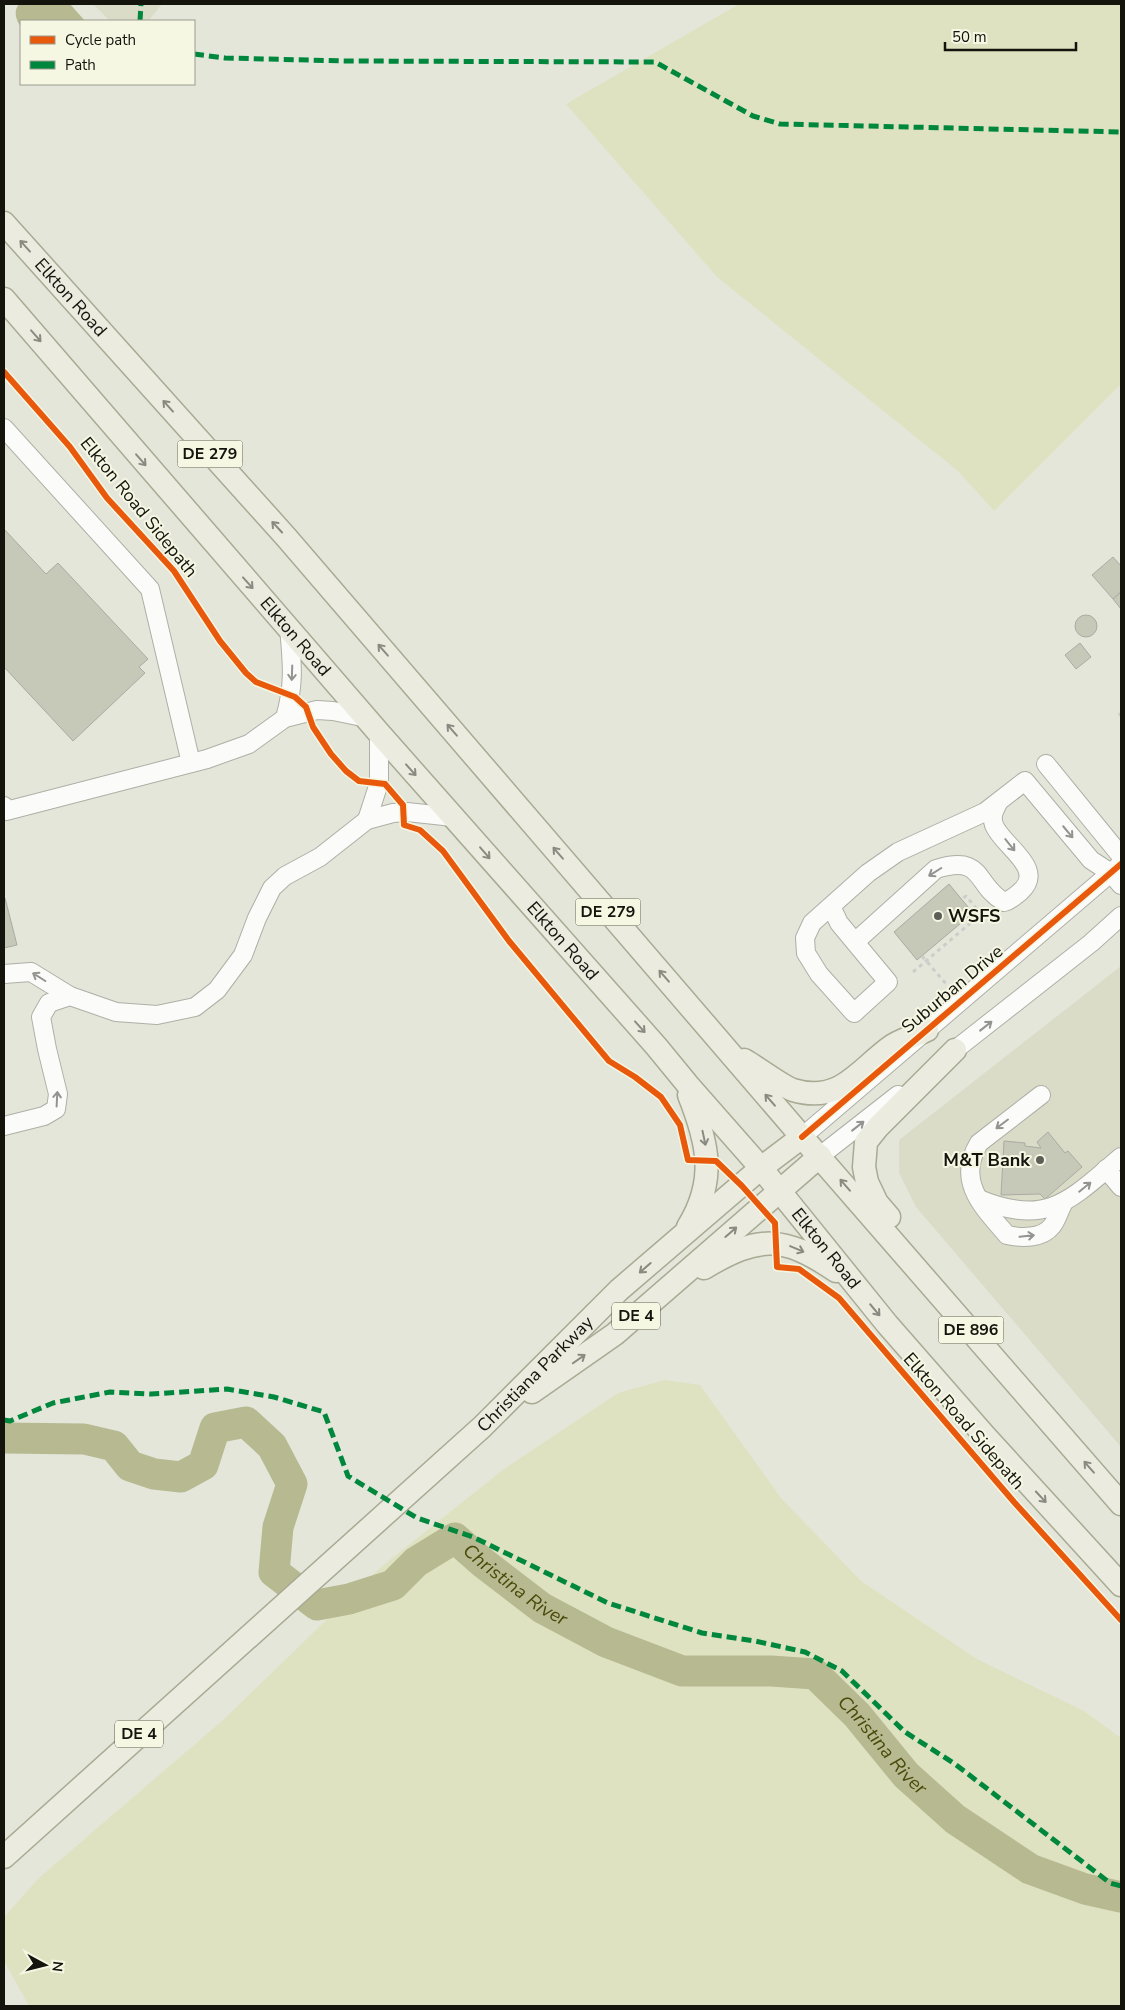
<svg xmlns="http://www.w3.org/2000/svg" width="1125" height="2010" font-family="'Nunito Sans',sans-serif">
	<rect width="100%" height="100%" fill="#e4e6da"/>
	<!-- built -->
	<g fill="#dadcc8">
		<path d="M93,4H162L148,21H110Z"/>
		<path d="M1121,966V1447L916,1207L899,1173V1140Z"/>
	</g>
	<!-- green -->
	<g fill="#dfe2c1">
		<path d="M739,4H1121V384L994,511L958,471L717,277L566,104Z"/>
		<path d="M665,1380L700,1385L781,1498L861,1581L977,1659L1084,1711L1121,1738V2006H29L4,1961V1917L39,1878L222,1721L381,1567L504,1469L618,1393Z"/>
	</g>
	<!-- water -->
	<path fill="#b7ba91" d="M19,4H70L85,21H21V27C16,20 13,11 19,4Z"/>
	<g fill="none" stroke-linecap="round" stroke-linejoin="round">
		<!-- river -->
		<path stroke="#b7ba91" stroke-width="31" id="s1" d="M4,1438L84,1439L114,1446L130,1466L154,1474L181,1477L203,1465L215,1428L246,1422L272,1446L292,1484L278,1527L274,1572L317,1605L349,1599L393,1585L416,1562L455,1538L482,1562L542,1608L606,1642L682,1671H771L815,1674L857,1715L906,1775L955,1819L1030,1869L1085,1889L1121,1897"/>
	</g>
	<!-- building -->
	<g fill="#c6c8b8" stroke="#aaaba3">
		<path d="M4,529L46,574L58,563L148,659L139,667L145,673L73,741L4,667Z"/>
		<path d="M1113,557L1121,566V592L1113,599L1092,575Z"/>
		<path d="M1121,592V609L1113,599Z"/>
		<circle cx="1086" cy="626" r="11"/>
		<path d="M1080,643L1091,657L1076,669L1065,655Z"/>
		<path d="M949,884L973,913L917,960L894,932Z"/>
		<path d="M5,898L17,945L4,948V899Z"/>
		<path d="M1048,1132L1065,1153L1068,1151L1082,1167L1045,1199L1040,1194L1001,1195L1004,1141L1025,1143V1146L1041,1148L1037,1142Z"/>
	</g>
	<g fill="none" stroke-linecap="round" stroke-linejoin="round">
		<defs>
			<g id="minor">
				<path d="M4,428L150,589L191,763"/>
				<path d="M285,718C295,683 292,663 289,627"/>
				<path d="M1046,764L1121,856"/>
				<path d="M4,806L6,811L207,759L249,744L285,718L317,710L333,711L367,718"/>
				<path d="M367,820L379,783V733"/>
				<path d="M831,906L839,923L888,982L854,1013L819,974L806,953L805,938L812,923L868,873L898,852L985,812L1025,781L1091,860L1111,873L1121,885"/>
				<path d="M855,942L936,869C985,854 974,885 1004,902C1011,900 1015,896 1020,892C1047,868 1002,846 994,825C991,816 994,811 998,803"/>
				<path d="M4,974L31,972L70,996L116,1012L157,1015L195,1007L217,990L243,955L257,918L272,888L285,876L320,857L367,820L393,813L407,812L453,817"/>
				<path d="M946,1057L1091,943L1121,916"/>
				<path d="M1041,1095L979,1143C956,1181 982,1206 1007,1235C1021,1238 1042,1239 1052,1226C1057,1220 1059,1211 1063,1204"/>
				<path d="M4,1126L44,1116L56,1109L58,1094L47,1049L41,1017L49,1003L70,996"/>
				<path d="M802,1137L1121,864"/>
				<path d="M820,1156L898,1095"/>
				<path d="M1106,1169L1121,1187"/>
				<path d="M979,1199C1048,1228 1071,1199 1121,1157"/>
			</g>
			<g id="major">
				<path id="s2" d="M4,223L286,537L802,1137L1121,1504"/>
				<path id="s3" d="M4,299L379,733L656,1046L688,1085L761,1168L887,1324L985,1436L1121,1585"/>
				<path d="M744,1060C755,1066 783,1087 793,1090C839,1104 857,1072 889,1048C899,1040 915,1036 927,1030"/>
				<path d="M889,1217L877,1203L867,1182L864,1167L866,1142L878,1127L955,1050"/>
				<path d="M688,1227C717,1180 708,1143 689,1095"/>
				<path d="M704,1268C759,1235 783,1235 836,1271"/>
				<path d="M532,1392L615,1334L820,1156"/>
				<path id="s4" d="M4,1857L482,1427L619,1290L761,1168L802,1137"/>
			</g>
		</defs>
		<!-- minor casing -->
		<use href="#minor" stroke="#aeafa6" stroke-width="20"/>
		<!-- major casing -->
		<use href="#major" stroke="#a8aa93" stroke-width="25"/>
		<!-- path -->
		<g stroke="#cdcdca" stroke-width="3" stroke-dasharray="4 4" stroke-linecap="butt">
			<path d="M1119,713L1121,716"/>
			<path d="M922,956L947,985"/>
			<path d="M913,972L981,914L966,896L962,899"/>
		</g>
		<!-- minor -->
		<use href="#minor" stroke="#fbfbf9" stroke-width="18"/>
		<!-- major -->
		<use href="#major" stroke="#ebebe0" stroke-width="22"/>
		<!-- quiet -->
		<g stroke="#00873e" stroke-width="5" stroke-dasharray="10 5" stroke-linecap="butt">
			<path d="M140,21L141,4"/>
			<path d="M194,54L225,58L348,61L655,62L753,116L780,124L1121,132"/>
			<path d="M4,1420L10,1421L53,1403L110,1392L151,1394L227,1389L274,1397L324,1412L348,1476L417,1518L473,1537L608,1603L702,1633L755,1641L805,1652L842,1671L905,1732L955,1764L1110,1883L1121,1886"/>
		</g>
		<defs>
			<g id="cycleway">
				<path d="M4,372L70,447L107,498L174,571L220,641L246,673L256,682L295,697L306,707L313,727L331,754L346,771L359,781L385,784L403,805L404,825L420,830L443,851L509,941L609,1061L635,1077L661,1097L680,1125L688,1160L716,1161L742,1186L775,1223L777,1267L799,1269L839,1298L1014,1502L1121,1620"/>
				<path d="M802,1137L1121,864"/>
			</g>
		</defs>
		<!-- cycleway casing -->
		<use href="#cycleway" stroke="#f5f7e3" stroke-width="9"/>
		<!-- cycleway -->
		<use href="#cycleway" stroke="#e8590c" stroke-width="6"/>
	</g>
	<!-- one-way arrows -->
	<defs><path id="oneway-shaft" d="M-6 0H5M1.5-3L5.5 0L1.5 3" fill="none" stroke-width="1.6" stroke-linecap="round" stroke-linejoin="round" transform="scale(1.25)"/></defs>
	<g stroke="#8a8a81">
		<use href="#oneway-shaft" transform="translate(25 246) rotate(-132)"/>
		<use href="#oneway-shaft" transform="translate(36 336) rotate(49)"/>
		<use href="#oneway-shaft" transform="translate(168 406) rotate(-132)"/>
		<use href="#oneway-shaft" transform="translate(141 460) rotate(49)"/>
		<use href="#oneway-shaft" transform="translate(277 527) rotate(-133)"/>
		<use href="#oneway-shaft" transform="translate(248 583) rotate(48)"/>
		<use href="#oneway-shaft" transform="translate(383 650) rotate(-131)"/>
		<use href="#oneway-shaft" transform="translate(452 730) rotate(-131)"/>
		<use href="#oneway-shaft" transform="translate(411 770) rotate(48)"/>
		<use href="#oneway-shaft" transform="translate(485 853) rotate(49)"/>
		<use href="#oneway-shaft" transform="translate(558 853) rotate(-131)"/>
		<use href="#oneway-shaft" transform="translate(664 976) rotate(-131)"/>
		<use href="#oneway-shaft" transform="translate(640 1027) rotate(48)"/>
		<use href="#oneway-shaft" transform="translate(770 1100) rotate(-131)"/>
		<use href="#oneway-shaft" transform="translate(704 1138) rotate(78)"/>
		<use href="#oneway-shaft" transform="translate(845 1185) rotate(-131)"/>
		<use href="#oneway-shaft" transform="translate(731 1232) rotate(-41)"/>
		<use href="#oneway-shaft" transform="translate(797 1249) rotate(23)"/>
		<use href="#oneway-shaft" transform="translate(645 1268) rotate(139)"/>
		<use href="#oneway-shaft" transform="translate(875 1310) rotate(50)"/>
		<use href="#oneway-shaft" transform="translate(579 1359) rotate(-35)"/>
		<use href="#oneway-shaft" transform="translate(1089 1467) rotate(-131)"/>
		<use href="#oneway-shaft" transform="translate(1041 1497) rotate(47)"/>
	</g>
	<g stroke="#93938f">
		<use href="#oneway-shaft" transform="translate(292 673) rotate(92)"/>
		<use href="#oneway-shaft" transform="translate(1068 832) rotate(50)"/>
		<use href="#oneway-shaft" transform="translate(1010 845) rotate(51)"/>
		<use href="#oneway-shaft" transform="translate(935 872) rotate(148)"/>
		<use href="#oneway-shaft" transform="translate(39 977) rotate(-148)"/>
		<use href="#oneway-shaft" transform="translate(986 1026) rotate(-38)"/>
		<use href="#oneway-shaft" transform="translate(57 1099) rotate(-87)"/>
		<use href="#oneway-shaft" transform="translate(1002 1124) rotate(143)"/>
		<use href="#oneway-shaft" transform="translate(858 1126) rotate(-38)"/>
		<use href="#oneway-shaft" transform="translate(1085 1187) rotate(-39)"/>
		<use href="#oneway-shaft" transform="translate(1027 1236) rotate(-6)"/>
	</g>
	<!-- markers -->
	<g fill="#5d5e55" stroke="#f5f7e3" stroke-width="2">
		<circle cx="938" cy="916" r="5"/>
		<circle cx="1040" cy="1160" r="5"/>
	</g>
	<g text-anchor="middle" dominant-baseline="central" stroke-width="4" stroke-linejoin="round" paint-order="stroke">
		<!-- shield labels -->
		<g fill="#f5f7e3" stroke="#58584d" stroke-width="1">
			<rect x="177.5" y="440.5" width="65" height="27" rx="4"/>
			<rect x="575.5" y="898.5" width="65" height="27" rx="4"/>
			<rect x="612" y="1302.5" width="48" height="27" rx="4"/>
			<rect x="938.5" y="1316.5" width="65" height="27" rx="4"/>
			<rect x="115" y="1720.5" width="48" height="27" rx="4"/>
		</g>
		<g font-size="16" font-weight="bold" fill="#14140d">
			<text x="210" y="454">DE 279</text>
			<text x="608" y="912">DE 279</text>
			<text x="636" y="1316">DE 4</text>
			<text x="971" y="1330">DE 896</text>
			<text x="139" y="1734">DE 4</text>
		</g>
		<!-- street labels -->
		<g font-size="18" fill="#14140d" stroke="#f5f7e3">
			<text stroke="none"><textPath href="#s2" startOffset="100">Elkton Road</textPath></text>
			<text transform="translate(139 507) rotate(51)">Elkton Road Sidepath</text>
			<text stroke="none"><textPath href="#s3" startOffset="446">Elkton Road</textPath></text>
			<text stroke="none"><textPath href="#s3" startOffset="851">Elkton Road</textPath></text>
			<text transform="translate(952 989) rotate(-40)">Suburban Drive</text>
			<text stroke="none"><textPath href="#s3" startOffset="1256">Elkton Road</textPath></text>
			<text stroke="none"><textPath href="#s4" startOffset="718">Christiana Parkway</textPath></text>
			<text transform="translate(964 1421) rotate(49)">Elkton Road Sidepath</text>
		</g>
		<!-- poi labels -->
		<g font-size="18" font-weight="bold" fill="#14140d" stroke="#f5f7e3" text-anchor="start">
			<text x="948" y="916">WSFS</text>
			<text x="1030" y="1160" text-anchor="end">M&amp;T Bank</text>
		</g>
		<!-- water labels -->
		<g font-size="19" font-style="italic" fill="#494a09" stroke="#f5f7e3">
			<text stroke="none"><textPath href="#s1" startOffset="741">Christina River</textPath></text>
			<text stroke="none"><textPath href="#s1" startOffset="1161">Christina River</textPath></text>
		</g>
	</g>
	<!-- border -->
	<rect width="1125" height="2010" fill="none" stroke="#14140d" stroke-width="10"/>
	<!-- legend -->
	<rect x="20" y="20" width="175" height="65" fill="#f5f7e3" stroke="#9b9c8d"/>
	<rect x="30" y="36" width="25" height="8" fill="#e8590c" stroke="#9b9c8d"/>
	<text x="65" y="45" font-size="15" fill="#14140d">Cycle path</text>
	<rect x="30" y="61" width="25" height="8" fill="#00873e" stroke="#9b9c8d"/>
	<text x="65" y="70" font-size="15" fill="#14140d">Path</text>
	<!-- north arrow -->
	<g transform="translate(45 1965) rotate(97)" stroke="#f5f7e3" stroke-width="4" paint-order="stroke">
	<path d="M0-4L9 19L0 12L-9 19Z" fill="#14140d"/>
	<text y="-8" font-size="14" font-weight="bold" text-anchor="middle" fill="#14140d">N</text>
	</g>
	<!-- scale -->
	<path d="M945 42v8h131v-8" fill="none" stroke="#14140d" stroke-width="2.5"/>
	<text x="952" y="42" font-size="15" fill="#14140d" stroke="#f5f7e3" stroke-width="4" paint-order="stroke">50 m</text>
</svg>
